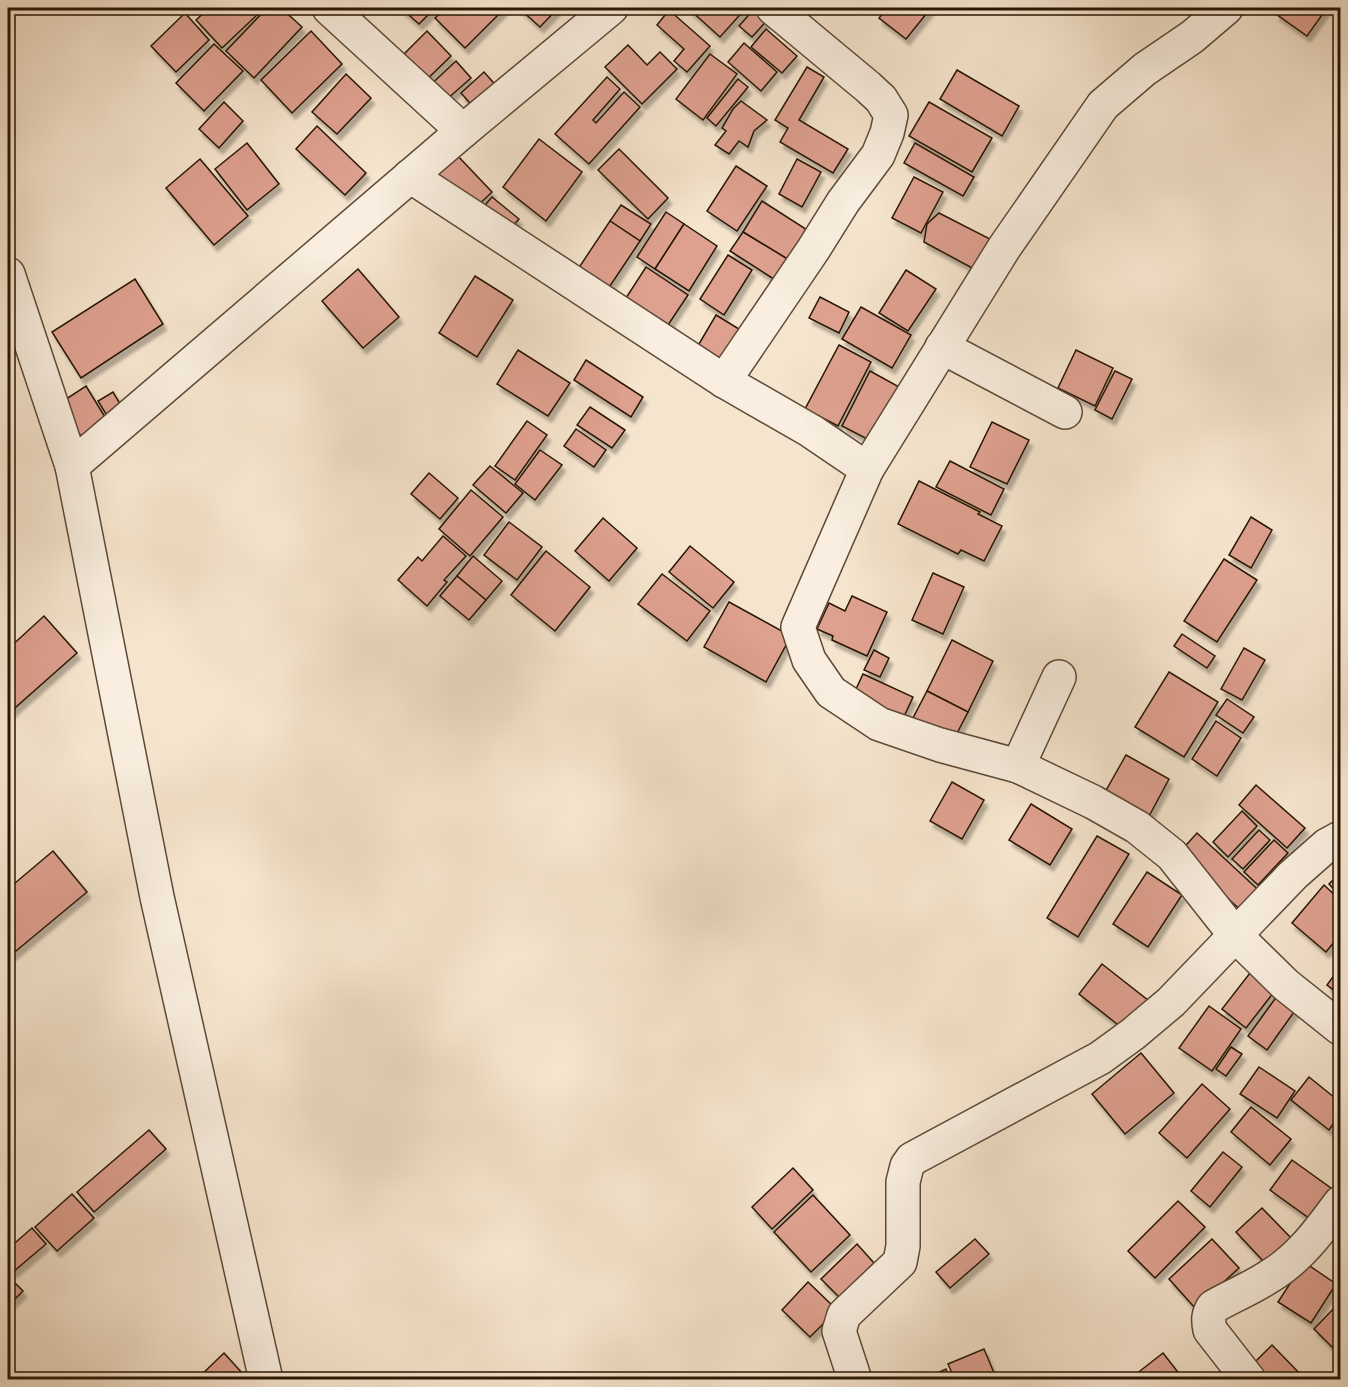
<svg xmlns="http://www.w3.org/2000/svg" width="1348" height="1387" font-family="'IM FELL English',serif">
	<defs>
		<filter id="shadow"><feDropShadow dx="3.5" dy="6" stdDeviation="1.5" flood-color="#0004"/></filter>
	</defs>
	<rect width="100%" height="100%" fill="#f6e5ce"/>
	<filter id="stains"><feTurbulence type="fractalNoise" baseFrequency=".00333" numOctaves="4"/><feColorMatrix values="0 0 0 0 .2 0 0 0 0 .09 0 0 0 0 .02 0 0 0 .5 -.17"/></filter>
	<radialGradient id="worn" r=".72"><stop offset=".6" stop-color="#630" stop-opacity="0"/><stop offset="1" stop-color="#630" stop-opacity=".3"/></radialGradient>
	<!-- building -->
	<g fill="#dea08f" stroke="#281605" stroke-width="1.5" filter="url(#shadow)">
		<path d="M209,8H252L258,14L222,48L196,20Z"/>
		<path d="M267,8H281L302,27L254,78L226,51Z"/>
		<path d="M401,8H435L419,24Z"/>
		<path d="M446,8H505L465,48L435,18Z"/>
		<path d="M519,8H558L540,27Z"/>
		<path d="M688,8H746L720,37Z"/>
		<path d="M755,8H759L770,17L752,37L739,26Z"/>
		<path d="M887,8H931L906,39L879,18Z"/>
		<path d="M1281,8H1327L1307,36L1276,14Z"/>
		<path d="M669,10L710,46L687,72L674,61L684,49L657,25Z"/>
		<path d="M185,13L209,40L176,72L151,46Z"/>
		<path d="M766,29L797,56L782,73L751,47Z"/>
		<path d="M311,31L342,64L292,113L261,80Z"/>
		<path d="M427,31L451,56L418,88L394,64Z"/>
		<path d="M744,43L777,72L761,91L728,62Z"/>
		<path d="M214,44L243,71L204,111L176,83Z"/>
		<path d="M628,45L647,65L660,52L677,69L642,104L605,67Z"/>
		<path d="M710,54L737,74L703,120L676,99Z"/>
		<path d="M456,61L471,78L438,107L424,91Z"/>
		<path d="M807,67L824,77L799,120L848,149L833,173L780,142L788,128L775,120Z"/>
		<path d="M957,70L1019,106L1002,136L940,99Z"/>
		<path d="M484,72L499,89L476,110L461,93Z"/>
		<path d="M346,74L371,98L337,134L312,112Z"/>
		<path d="M607,77L620,89L593,120L596,123L624,92L640,107L589,164L555,134Z"/>
		<path d="M738,79L748,87L716,126L707,118Z"/>
		<path d="M741,101L767,120L754,131L748,147L739,141L729,154L715,145L726,131L722,128L733,109Z"/>
		<path d="M224,102L243,121L219,148L199,129Z"/>
		<path d="M929,102L992,138L972,172L909,136Z"/>
		<path d="M317,126L366,173L345,195L296,149Z"/>
		<path d="M539,139L582,172L546,221L503,187Z"/>
		<path d="M247,143L279,184L247,210L215,169Z"/>
		<path d="M915,143L974,177L963,196L904,163Z"/>
		<path d="M619,149L668,198L648,219L598,170Z"/>
		<path d="M455,153L492,192L470,213L433,174Z"/>
		<path d="M200,159L248,216L214,245L166,188Z"/>
		<path d="M797,159L821,172L802,207L779,194Z"/>
		<path d="M736,166L767,186L737,231L707,211Z"/>
		<path d="M914,177L943,192L921,233L892,218Z"/>
		<path d="M492,197L519,219L505,235L478,213Z"/>
		<path d="M762,201L812,233L799,266L743,232Z"/>
		<path d="M621,205L651,224L640,241L610,221Z"/>
		<path d="M666,212L684,224L655,269L637,257Z"/>
		<path d="M939,213L990,239L974,269L924,242L927,224Z"/>
		<path d="M610,221L640,241L608,289L578,269Z"/>
		<path d="M684,224L717,246L689,291L655,269Z"/>
		<path d="M743,232L799,266L780,283L730,251Z"/>
		<path d="M728,255L752,270L724,315L700,299Z"/>
		<path d="M646,267L688,295L666,328L624,301Z"/>
		<path d="M358,269L399,317L363,348L322,301Z"/>
		<path d="M906,270L936,289L908,331L879,313Z"/>
		<path d="M475,276L513,300L477,357L439,333Z"/>
		<path d="M135,279L163,324L81,378L52,332Z"/>
		<path d="M820,297L849,312L839,333L809,318Z"/>
		<path d="M861,307L911,335L892,368L842,339Z"/>
		<path d="M716,315L739,329L720,363L696,349Z"/>
		<path d="M839,345L871,362L838,426L805,409Z"/>
		<path d="M518,350L570,383L548,416L497,384Z"/>
		<path d="M1076,350L1113,368L1095,406L1058,388Z"/>
		<path d="M586,360L643,397L631,417L574,380Z"/>
		<path d="M870,371L901,388L873,442L842,426Z"/>
		<path d="M1115,371L1132,379L1112,419L1095,410Z"/>
		<path d="M86,386L108,422L82,438L60,403Z"/>
		<path d="M113,392L125,412L111,422L98,401Z"/>
		<path d="M590,407L625,430L612,448L577,425Z"/>
		<path d="M527,421L547,435L515,480L495,466Z"/>
		<path d="M992,422L1029,440L1007,484L970,467Z"/>
		<path d="M576,429L606,450L594,467L564,446Z"/>
		<path d="M540,450L562,465L535,500L515,484Z"/>
		<path d="M950,461L1004,489L991,515L936,487Z"/>
		<path d="M490,466L523,493L506,513L473,485Z"/>
		<path d="M429,473L458,498L440,519L411,494Z"/>
		<path d="M919,481L980,512L978,514L1002,526L984,561L961,550L958,554L898,524Z"/>
		<path d="M471,490L503,517L470,556L439,529Z"/>
		<path d="M1251,517L1272,530L1251,568L1229,555Z"/>
		<path d="M603,518L637,548L609,581L575,551Z"/>
		<path d="M509,522L542,547L517,580L484,555Z"/>
		<path d="M443,536L466,556L444,580L447,582L427,606L398,580L418,557L422,561Z"/>
		<path d="M690,546L734,582L713,608L669,572Z"/>
		<path d="M546,551L590,587L555,631L511,595Z"/>
		<path d="M473,556L502,581L486,600L457,576Z"/>
		<path d="M1224,559L1257,580L1217,642L1184,621Z"/>
		<path d="M933,573L964,587L943,634L912,620Z"/>
		<path d="M662,574L710,611L687,641L638,604Z"/>
		<path d="M457,576L486,600L469,620L440,596Z"/>
		<path d="M852,596L887,612L867,656L832,640L833,636L817,629L829,603L845,611Z"/>
		<path d="M729,602L791,636L766,682L704,647Z"/>
		<path d="M44,616L77,653L8,714V649Z"/>
		<path d="M1182,634L1215,656L1207,668L1174,646Z"/>
		<path d="M952,640L993,661L968,712L927,691Z"/>
		<path d="M1244,648L1265,660L1242,700L1221,689Z"/>
		<path d="M874,650L889,658L880,677L864,670Z"/>
		<path d="M1169,672L1218,702L1184,757L1135,727Z"/>
		<path d="M863,674L913,697L901,723L851,700Z"/>
		<path d="M927,691L968,712L954,739L913,718Z"/>
		<path d="M1227,699L1254,717L1243,733L1216,715Z"/>
		<path d="M1216,721L1241,738L1217,776L1192,759Z"/>
		<path d="M1126,755L1169,779L1148,818L1104,794Z"/>
		<path d="M952,782L984,800L962,839L930,821Z"/>
		<path d="M1256,785L1305,828L1287,848L1239,805Z"/>
		<path d="M1031,804L1072,829L1050,865L1009,840Z"/>
		<path d="M1242,811L1257,826L1228,857L1213,842Z"/>
		<path d="M1259,830L1270,840L1243,869L1232,859Z"/>
		<path d="M1197,833L1266,897L1248,917L1179,853Z"/>
		<path d="M1097,836L1129,854L1078,937L1047,918Z"/>
		<path d="M1274,840L1288,853L1258,885L1244,872Z"/>
		<path d="M53,851L87,892L10,956L8,953V889Z"/>
		<path d="M1147,872L1182,895L1148,947L1113,924Z"/>
		<path d="M1340,873V896L1329,884Z"/>
		<path d="M1324,885L1340,900V935L1326,952L1292,923Z"/>
		<path d="M1102,964L1149,1001L1126,1031L1079,994Z"/>
		<path d="M1340,967V995L1327,985Z"/>
		<path d="M1250,973L1274,992L1246,1028L1222,1009Z"/>
		<path d="M1280,992L1299,1005L1267,1050L1248,1036Z"/>
		<path d="M1209,1006L1241,1029L1212,1071L1179,1048Z"/>
		<path d="M1231,1047L1242,1054L1226,1076L1216,1069Z"/>
		<path d="M1141,1053L1174,1093L1125,1134L1092,1094Z"/>
		<path d="M1259,1067L1295,1091L1277,1118L1240,1094Z"/>
		<path d="M1309,1077L1340,1102V1114L1329,1130L1291,1100Z"/>
		<path d="M1202,1084L1230,1109L1187,1158L1159,1133Z"/>
		<path d="M1251,1107L1291,1139L1270,1165L1231,1132Z"/>
		<path d="M149,1130L166,1149L94,1212L77,1192Z"/>
		<path d="M1223,1152L1242,1167L1210,1207L1191,1191Z"/>
		<path d="M1292,1160L1335,1191L1313,1221L1270,1190Z"/>
		<path d="M793,1168L813,1190L772,1229L752,1207Z"/>
		<path d="M72,1194L94,1218L57,1251L35,1227Z"/>
		<path d="M813,1195L850,1235L811,1272L774,1232Z"/>
		<path d="M1178,1201L1205,1227L1155,1278L1128,1251Z"/>
		<path d="M1262,1208L1291,1238L1265,1263L1236,1232Z"/>
		<path d="M32,1228L46,1244L13,1272L8,1265V1249Z"/>
		<path d="M975,1239L989,1254L950,1288L936,1272Z"/>
		<path d="M1212,1239L1239,1268L1195,1308L1169,1279Z"/>
		<path d="M857,1244L874,1263L839,1297L821,1279Z"/>
		<path d="M1304,1262L1336,1284L1311,1323L1278,1302Z"/>
		<path d="M13,1281L23,1291L8,1306V1283Z"/>
		<path d="M808,1282L837,1310L810,1337L782,1310Z"/>
		<path d="M1334,1308L1340,1314V1355L1314,1329Z"/>
		<path d="M1272,1345L1306,1380H1265L1251,1366Z"/>
		<path d="M984,1349L997,1380H955L948,1364Z"/>
		<path d="M224,1353L243,1374L237,1380H196Z"/>
		<path d="M1163,1353L1184,1380H1131V1378Z"/>
		<path d="M946,1369L950,1380H922Z"/>
	</g>
	<g fill="none" stroke-linecap="round" stroke-linejoin="round">
		<defs>
			<g id="minor">
				<path d="M329,8L463,131"/>
				<path d="M410,176L724,381L811,431L867,469L798,627L809,660L831,692L879,724L940,745L1018,766L1093,802L1137,827L1172,855L1236,936L1286,985L1340,1028"/>
				<path d="M8,274L72,466L157,897L266,1380"/>
				<path d="M942,347L1065,412"/>
				<path d="M724,381L813,250L843,202L878,155L887,133L891,115L881,99L868,87L773,8"/>
				<path d="M72,466L463,131L611,8"/>
				<path d="M867,469L1004,248L1103,105L1145,69L1192,37L1226,8"/>
				<path d="M1018,766L1059,677"/>
				<path d="M855,1380L839,1331L844,1315L900,1262L903,1246V1182L907,1166L912,1159L1100,1058L1133,1034L1171,1002L1293,875L1327,845L1340,838"/>
				<path d="M1249,1380L1210,1330C1208,1320 1208,1315 1213,1307C1232,1296 1252,1288 1270,1276C1300,1258 1320,1230 1340,1203"/>
			</g>
		</defs>
		<!-- minor casing -->
		<use href="#minor" stroke="#5c4a37" stroke-width="36"/>
		<!-- minor -->
		<use href="#minor" stroke="#f9eedf" stroke-width="33"/>
	</g>
	<!-- margin -->
	<rect width="1348" height="1387" fill="none" stroke="#f6e5ce" stroke-width="30"/>
	<rect x="9" y="9" width="1330" height="1369" fill="none" stroke="#281605" stroke-width="3"/>
	<rect x="15" y="15" width="1318" height="1357" fill="none" stroke="#281605" stroke-width="1.5"/>
	<rect width="100%" height="100%" filter="url(#stains)"/>
	<rect width="100%" height="100%" fill="url(#worn)"/>
</svg>
